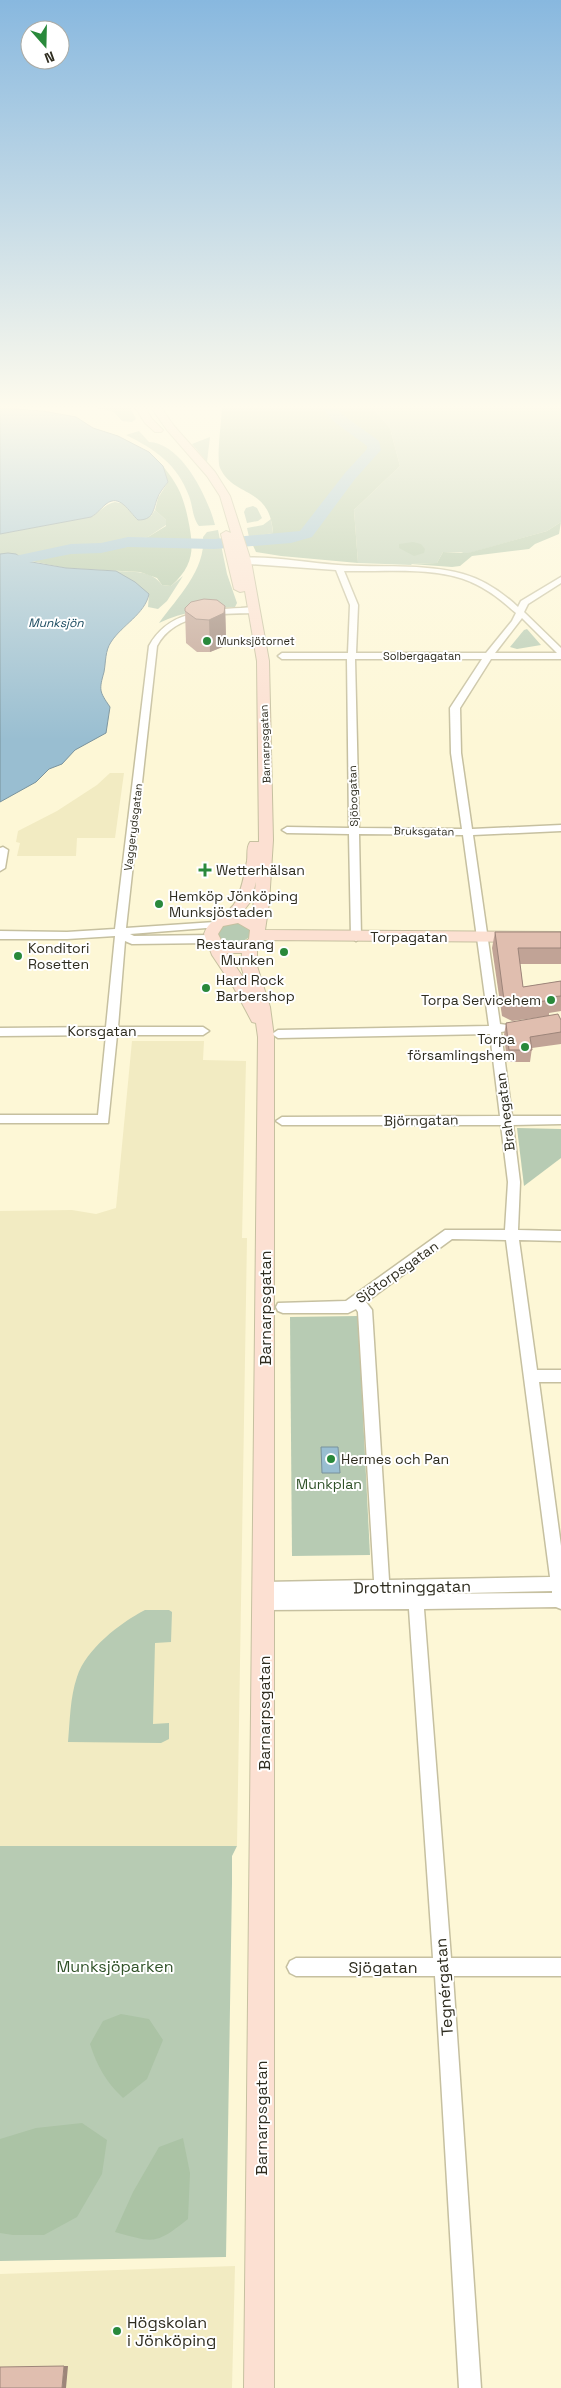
<svg xmlns="http://www.w3.org/2000/svg" width="561" height="2388" font-family="'Space Grotesk',sans-serif">
	<rect width="100%" height="100%" fill="#fdf7d6"/>
	<!-- built -->
	<g fill="#f2ebc2">
		<path d="M110,773H124L115,838H77L76,856H17L20,843L16,842L18,831L57,811L97,785Z"/>
		<path d="M132,1041H204L203,1060L246,1061L242,1238H247L237,1846H0V1211L72,1210L96,1214L116,1208Z"/>
		<path d="M235,2266L232,2388H0V2274Z"/>
	</g>
	<!-- green -->
	<g fill="#b7cbb3">
		<path d="M99,406L130,407L136,419L132,422L122,421L114,412L96,408Z"/>
		<path d="M371,406H561V522L547,531L466,554L461,552H443L437,563L411,564L412,565L358,563L354,510L400,466L390,428Z"/>
		<path d="M139,431L149,442C182,443 208,498 215,525L199,526C192,517 193,506 189,496C177,464 156,450 126,435Z"/>
		<path d="M210,437L207,462L192,444Z"/>
		<path d="M115,502L125,504L133,515L151,516L155,510L166,520V525L148,537L101,548L71,549L21,559L16,554H0V534L91,517C100,512 105,504 115,502Z"/>
		<path d="M253,506L257,508L262,518L258,521L247,523L244,512L246,508Z"/>
		<path d="M271,519L273,533L249,537L247,528L263,525Z"/>
		<path d="M218,530L227,574L237,603L235,607C209,609 183,611 159,623C177,598 206,570 203,537L207,532Z"/>
		<path d="M116,571C133,572 152,570 162,585L171,586L183,576L167,601L158,609L148,607L149,594Z"/>
		<path d="M527,629L541,645L517,649L510,647L524,630Z"/>
		<path d="M237,922L250,929L251,936L239,944L223,943L217,936L221,926Z"/>
		<path d="M517,1128L561,1129V1158L524,1186Z"/>
		<path d="M358,1316L370,1555L292,1556L290,1317Z"/>
		<path d="M145,1610H169L172,1612L171,1642L155,1643L153,1724L169,1723V1739L161,1743L68,1742C70,1721 70,1697 77,1677C86,1649 120,1623 145,1610Z"/>
		<path d="M0,1846H237L232,1856V1883L226,2257L0,2261Z"/>
	</g>
	<!-- forest -->
	<g fill="#abc3a5">
		<path d="M222,406H371L390,428L400,466L354,510L358,563L281,556L256,552L249,537L273,533C270,486 234,498 220,468C216,460 222,417 222,406Z"/>
		<path d="M163,466C178,485 183,495 188,519C194,548 195,564 171,586L162,585L157,578L140,572L66,568L21,559L71,549L101,548L148,537L166,526V520L155,510L158,498L168,482Z"/>
		<path d="M561,522L559,534L535,544L529,549L472,556L460,566L452,567L411,564L437,563L443,552L468,553L547,531Z"/>
		<path d="M413,542L421,544L425,549L424,553L414,556L399,548V544Z"/>
		<path d="M121,2014L149,2019L163,2040L147,2079L123,2098C106,2082 97,2066 90,2044L103,2021Z"/>
		<path d="M82,2123L107,2140L102,2174L77,2217L44,2235H13L0,2233V2139L36,2128Z"/>
		<path d="M183,2138L190,2173L188,2219C155,2245 155,2243 115,2232L133,2192L159,2147Z"/>
	</g>
	<!-- water -->
	<g fill="#99bed1" stroke="#79929c">
		<path d="M0,408L43,411L76,417L93,428L118,436L149,452L163,466L168,482C164,487 159,493 157,499C153,511 153,520 138,520C129,512 120,493 106,504C100,509 98,513 91,517L0,534Z"/>
		<path d="M8,553L16,554L26,561L66,568L116,571L135,582L149,594C145,614 122,625 111,642C105,651 106,661 104,672C99,690 99,691 110,707L106,733L75,750L62,764L49,769L36,782L0,802V554Z"/>
		<path d="M321,1447H338L340,1473H322Z"/>
	</g>
	<g fill="none" stroke-linecap="round" stroke-linejoin="round">
		<!-- river -->
		<path fill="#99bed1" fill-rule="evenodd" d="M321,406H335L343,415L379,441L381,450L355,479L312,537L291,543L214,549L128,547L101,553L71,554L21,564L15,562L13,559L15,556L71,544L101,543L128,537L214,539L300,531L345,473L367,449V446L333,421Z"/>
		<defs>
			<g id="street">
				<path d="M232,559C262,554 307,563 338,565C379,568 423,563 463,574C484,580 502,592 518,607L521,601L561,577V583L528,604L524,612L561,648V659H491L460,708L461,753L472,829L561,825V831L473,835L500,1024L507,1025L509,1028L507,1031L501,1032L512,1116H561V1124L513,1125L520,1182L518,1230L561,1231V1241L519,1240L537,1370H561V1382H539L561,1546V1609L556,1607L424,1609L451,1958H561V1976H453L481,2388H459L435,1976H296L290,1973L287,1967L290,1961L296,1958H433L409,1609L264,1610L259,1608L256,1603L259,1598L263,1596L259,1594L256,1589L259,1584L264,1582L374,1580L358,1312L356,1309L348,1313H283L278,1311L276,1307L278,1303L346,1301L445,1230H505L508,1182L501,1125H282L276,1121L282,1117L500,1116L490,1034L278,1038L272,1034L278,1030L489,1026L463,835L359,834L361,937L356,941L351,937L349,834L287,833L282,830L287,827L349,828L347,659H282L278,656L282,653H348L350,605L336,570L235,563L231,561ZM344,571C383,572 436,566 471,582C488,589 502,601 516,613L512,621L486,653H356L358,605ZM522,618L557,653H495ZM355,659H482L450,708L451,753L462,829L359,828ZM452,1239L506,1240L550,1577L389,1580L372,1310L366,1302ZM552,1591V1593L423,1594Z"/>
				<path d="M241,608L253,607L257,610L253,613C219,614 175,612 157,646L126,928L215,922L220,925L219,927L130,934L134,936L212,935L217,939L212,943L132,944L125,941L118,1027H203L209,1031L203,1035H117L108,1123H0V1115H98L106,1035L0,1036V1028L106,1027L115,936L67,939H0V931L67,932L115,929L149,646C168,611 205,610 241,608Z"/>
				<path d="M3,847L8,850L5,868L0,871V848Z"/>
			</g>
			<g id="secondary">
				<path d="M134,406H144L152,419L163,430L161,432H155L145,423Z"/>
				<path d="M150,406H160L174,426L215,472L230,496L251,561L269,661L273,840L269,903L265,930L561,932V942L263,940L257,948V966L270,1007L274,1037V2388H244L258,1037L256,1023L252,1022L234,988L212,955L204,934C210,916 230,916 237,899C242,888 245,872 247,861C248,854 246,848 250,842H259L257,661L245,591L240,592L234,589L221,534L226,531L231,533L220,496L207,476L167,430ZM256,882L252,917L241,914L251,901ZM238,923L250,930L249,939C241,945 231,945 221,940L218,934L223,926ZM227,953H242L241,966L246,982Z"/>
			</g>
		</defs>
		<!-- street casing -->
		<use href="#street" stroke="#c6c0a0" stroke-width="3"/>
		<!-- secondary casing -->
		<use href="#secondary" stroke="#c6c0a0" stroke-width="2"/>
		<!-- street -->
		<use href="#street" fill="#fff" fill-rule="evenodd"/>
		<!-- secondary -->
		<use href="#secondary" fill="#fce0d2" fill-rule="evenodd"/>
	</g>
	<!-- wall -->
	<g fill="#c1a396">
		<path d="M225,606L226,638L225,646L210,652H197L186,643L185,611Z"/>
		<path d="M495,932H561V964H520L523,987L561,981V1011L549,1013V1016L512,1021L502,1016L492,948Z"/>
		<path d="M561,1020V1044L532,1048L530,1062H507L504,1035L506,1023Z"/>
	</g>
	<!-- shaded-wall -->
	<g fill="#9d857a">
		<path d="M225,606L226,638L225,646L210,652L209,620Z"/>
		<path d="M64,2366H68L66,2388H62Z"/>
	</g>
	<!-- building -->
	<g fill="#e0beaf" stroke="#9d857a">
		<path d="M204,599L217,600L225,606L224,613L209,620L196,619L185,611V608L191,602Z"/>
		<path d="M495,932H561V948H518L523,987L561,981V996L550,997L552,1000L514,1005L504,1000Z"/>
		<path d="M558,1014L561,1020V1032L530,1037L532,1050H509L506,1023Z"/>
		<path d="M64,2366L62,2388H0V2367Z"/>
	</g>
	<!-- sky -->
	<linearGradient id="sky" x2="0" y2="1"><stop stop-color="#88b8df"/><stop offset="0.55" stop-color="#fefbed"/><stop offset="1" stop-color="#fefbed" stop-opacity="0"/></linearGradient>
	<rect width="561" height="740" fill="url(#sky)"/>
	<!-- markers -->
	<g fill="#29893b" stroke="#fff" stroke-width="2">
		<circle cx="207" cy="641" r="5"/>
		<path d="M202.5 862.5h5v5h5v5h-5v5h-5v-5h-5v-5h5z"/>
		<circle cx="159" cy="904" r="5"/>
		<circle cx="284" cy="952" r="5"/>
		<circle cx="18" cy="956" r="5"/>
		<circle cx="206" cy="988" r="5"/>
		<circle cx="551" cy="1000" r="5"/>
		<circle cx="525" cy="1047" r="5"/>
		<circle cx="331" cy="1459" r="5"/>
		<circle cx="117" cy="2331" r="5"/>
	</g>
	<g text-anchor="middle" dominant-baseline="central" stroke-width="4" stroke-linejoin="round" paint-order="stroke">
		<!-- far-poi labels -->
		<g font-size="11" fill="#2e2c1f" stroke="#fff" text-anchor="start">
			<text x="217" y="641">Munksjötornet</text>
		</g>
		<!-- far-street labels -->
		<g font-size="11" fill="#2e2c1f" stroke="#fff">
			<text x="422" y="656">Solbergagatan</text>
			<text transform="translate(265 744) rotate(-92)">Barnarpsgatan</text>
			<text transform="translate(353 796) rotate(-92)">Sjöbogatan</text>
			<text transform="translate(133 827) rotate(-83)">Vaggerydsgatan</text>
			<text transform="translate(424 831) rotate(1)">Bruksgatan</text>
		</g>
		<!-- far-water labels -->
		<g font-size="12" font-style="italic" fill="#17485d" stroke="#fff">
			<text x="56" y="623">Munksjön</text>
		</g>
		<!-- poi labels -->
		<g font-size="14" fill="#2e2c1f" stroke="#fff" text-anchor="start">
			<text x="216" y="870">Wetterhälsan</text>
			<text x="169" y="896">Hemköp Jönköping<tspan x="169" dy="16">Munksjöstaden</tspan></text>
			<text x="274" y="944" text-anchor="end">Restaurang<tspan x="274" dy="16">Munken</tspan></text>
			<text x="28" y="948">Konditori<tspan x="28" dy="16">Rosetten</tspan></text>
			<text x="216" y="980">Hard Rock<tspan x="216" dy="16">Barbershop</tspan></text>
			<text x="541" y="1000" text-anchor="end">Torpa Servicehem</text>
			<text x="515" y="1039" text-anchor="end">Torpa<tspan x="515" dy="16">församlingshem</tspan></text>
			<text x="341" y="1459">Hermes och Pan</text>
		</g>
		<!-- street labels -->
		<g font-size="14" fill="#2e2c1f" stroke="#fff">
			<text x="409" y="937">Torpagatan</text>
			<text x="102" y="1031">Korsgatan</text>
			<text transform="translate(505 1112) rotate(-97)">Brahegatan</text>
			<text transform="translate(421 1120) rotate(-1)">Björngatan</text>
			<text transform="translate(397 1272) rotate(-35)">Sjötorpsgatan</text>
		</g>
		<!-- park labels -->
		<g font-size="14" fill="#2f5127" stroke="#fff">
			<text x="329" y="1484">Munkplan</text>
		</g>
		<!-- near-street labels -->
		<g font-size="16" fill="#2e2c1f" stroke="#fff">
			<text transform="translate(265 1308) rotate(-90)">Barnarpsgatan</text>
			<text transform="translate(412 1587) rotate(-1)">Drottninggatan</text>
			<text transform="translate(264 1713) rotate(-90)">Barnarpsgatan</text>
			<text x="383" y="1967">Sjögatan</text>
			<text transform="translate(444 1987) rotate(-94)">Tegnérgatan</text>
			<text transform="translate(261 2118) rotate(-90)">Barnarpsgatan</text>
		</g>
		<!-- near-park labels -->
		<g font-size="16" fill="#2f5127" stroke="#fff">
			<text x="115" y="1966">Munksjöparken</text>
		</g>
		<!-- near-poi labels -->
		<g font-size="16" fill="#2e2c1f" stroke="#fff" text-anchor="start">
			<text x="127" y="2322">Högskolan<tspan x="127" dy="18">i Jönköping</tspan></text>
		</g>
	</g>
	<!-- north arrow -->
	<g transform="translate(45 45) rotate(160)"><circle r="24" fill="#ffffff" stroke="#ababa5"/>
	<path d="M0-4L9 19L0 12L-9 19Z" fill="#29893b"/>
	<text y="-8" font-size="14" font-weight="bold" text-anchor="middle" fill="#2e2c1f">N</text>
	</g>
</svg>
